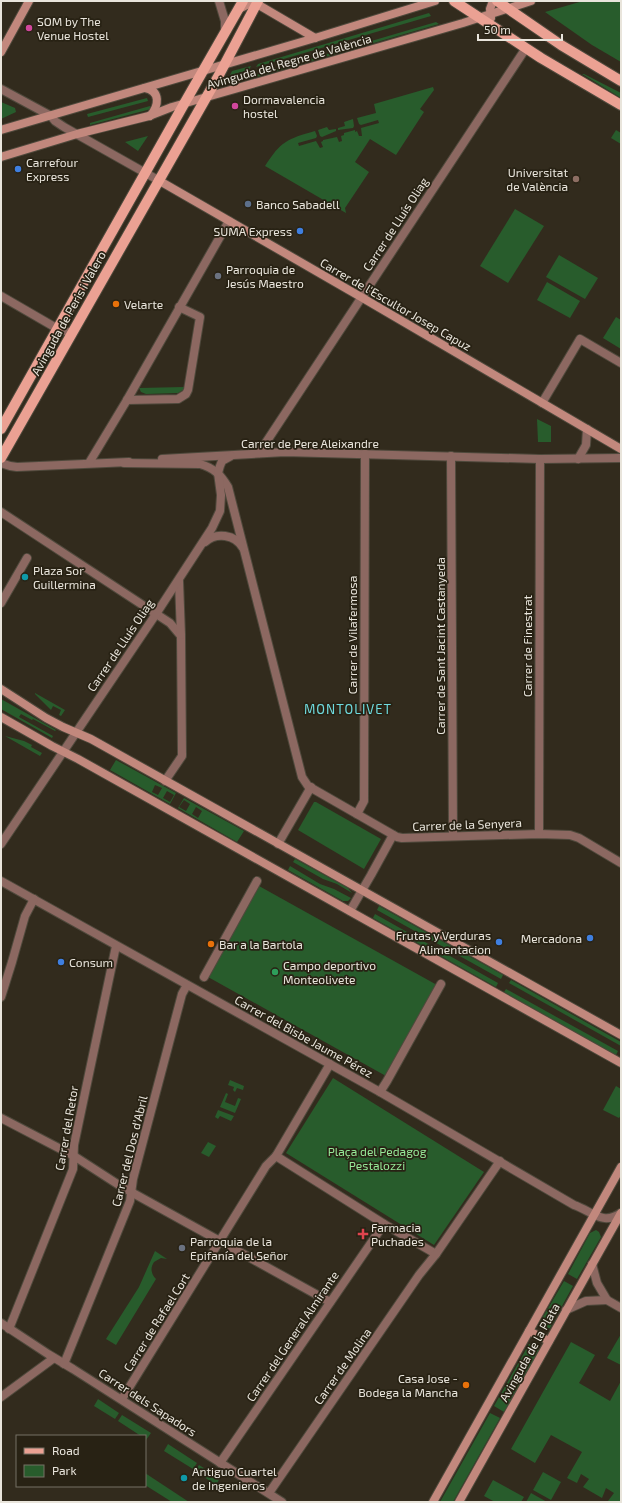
<svg xmlns="http://www.w3.org/2000/svg" width="622" height="1503" font-family="'Exo 2',sans-serif">
	<rect width="100%" height="100%" fill="#322b1d"/>
	<!-- green -->
	<g fill="#285c2c" fill-rule="evenodd">
		<path d="M583,1H621V62L592,45L545,12Z"/>
		<path d="M429,13L431,16L256,67L258,64Z"/>
		<path d="M436,22L439,24L250,79L252,76Z"/>
		<path d="M251,66L249,70L230,75L232,71Z"/>
		<path d="M582,74H584L621,93V98Z"/>
		<path d="M433,87L434,90L420,109L424,112L396,155L370,139L355,162L369,172L345,208L346,213L265,166C281,141 287,139 315,131L317,136L316,138L298,143L299,146L316,141L320,148L323,147L321,142L323,141V140L337,137L339,142L342,141L341,136L344,135V133L355,130V132L357,131L359,136H362L361,128L379,123L378,120L361,125L359,124L357,118L376,113L374,104Z"/>
		<path d="M147,98L148,101L88,117L87,114Z"/>
		<path d="M1,102L15,108L16,112L1,119Z"/>
		<path d="M150,106L151,109L90,125V123Z"/>
		<path d="M353,119L354,126L353,128L338,130V128L345,126L344,122Z"/>
		<path d="M327,127L329,130L336,129V131L322,137L320,136L318,130Z"/>
		<path d="M616,130L621,133V144L611,138Z"/>
		<path d="M148,136L138,151L125,142Z"/>
		<path d="M515,209L544,226L508,283L480,266Z"/>
		<path d="M559,255L598,278L585,299L546,277Z"/>
		<path d="M547,282L580,301L570,318L537,300Z"/>
		<path d="M616,317L621,320V349L603,338Z"/>
		<path d="M184,387L183,390L178,393L146,394L141,392L139,388Z"/>
		<path d="M537,419L551,426V442H538Z"/>
		<path d="M35,693L65,710L61,716L59,715L61,710L53,706L51,710L35,694Z"/>
		<path d="M1,699L56,730L55,731L33,719L32,720L21,714L19,717L53,736L52,738L1,709Z"/>
		<path d="M5,736L24,741L32,745L31,747L42,753L40,756Z"/>
		<path d="M116,760L176,793L170,804L110,770ZM155,785L162,788L158,795L152,792ZM167,791L174,795L170,802L163,798Z"/>
		<path d="M184,798L244,831L237,842L178,808ZM184,800L190,804L186,811L179,807ZM196,807L202,811L198,818L192,814Z"/>
		<path d="M314,802H316L381,839L364,869L298,830Z"/>
		<path d="M295,859L348,888L352,893L337,884L323,879L293,862Z"/>
		<path d="M290,866L320,884L334,889L351,898L348,901H343L288,870Z"/>
		<path d="M259,886L437,985L386,1076L208,977Z"/>
		<path d="M379,906L503,975L501,979L377,910Z"/>
		<path d="M375,914L498,983L496,987L373,918Z"/>
		<path d="M511,980L621,1042V1046L509,983Z"/>
		<path d="M506,989L618,1051L616,1055L504,992Z"/>
		<path d="M333,1078L484,1172L434,1245L286,1153Z"/>
		<path d="M230,1080L244,1086L243,1090L237,1088L235,1092L233,1090L234,1087L228,1085Z"/>
		<path d="M616,1086L621,1089V1115L619,1118L603,1110Z"/>
		<path d="M226,1093L228,1094L225,1102L235,1106L238,1098L241,1099L235,1113L220,1107Z"/>
		<path d="M218,1110L234,1116L231,1121L220,1116L218,1119L215,1117Z"/>
		<path d="M208,1142L216,1146L209,1157L201,1153Z"/>
		<path d="M596,1230L599,1232L601,1237L577,1279L568,1274L590,1233Z"/>
		<path d="M155,1251L167,1259L161,1258L154,1262C150,1268 151,1274 156,1279L116,1345L106,1339L139,1287Z"/>
		<path d="M564,1281L573,1286L550,1328L544,1330L540,1326V1322Z"/>
		<path d="M621,1334V1365L607,1358Z"/>
		<path d="M571,1342L595,1355L579,1383L610,1401L621,1381L620,1502L608,1501L614,1493L606,1488L602,1498L583,1487L589,1479L581,1474L577,1483L567,1478L582,1452L551,1435L535,1463L511,1449Z"/>
		<path d="M529,1344H530L539,1350L504,1412L494,1406Z"/>
		<path d="M98,1399L119,1413L115,1419L94,1406Z"/>
		<path d="M490,1413L500,1418L453,1502H440Z"/>
		<path d="M122,1415L151,1433L146,1440L145,1436H141L118,1421Z"/>
		<path d="M168,1444L197,1463L193,1469L164,1451Z"/>
		<path d="M199,1465L220,1478L216,1485L195,1471Z"/>
		<path d="M543,1472L561,1482L551,1500L533,1490Z"/>
		<path d="M145,1473L189,1502H172L145,1485Z"/>
		<path d="M493,1480L524,1497L521,1502H495L484,1496Z"/>
		<path d="M531,1493L547,1502H526Z"/>
	</g>
	<g fill="none" stroke-linecap="round" stroke-linejoin="round">
		<defs>
			<g id="street">
				<path d="M219,1L225,21V32"/>
				<path d="M1,89L51,116L55,121L64,127L158,180"/>
				<path d="M1,296L58,329L72,333"/>
				<path d="M127,400L178,399L186,394L188,390L200,317L179,307"/>
				<path d="M542,403L580,339L621,363"/>
				<path d="M259,453L526,48"/>
				<path d="M451,456L453,836"/>
				<path d="M162,459L285,452L540,459L621,458"/>
				<path d="M578,459L586,445L587,429"/>
				<path d="M1,463L10,466L17,467L129,462"/>
				<path d="M89,463L127,400L229,221"/>
				<path d="M124,463L200,464C214,468 221,475 228,487L302,777L308,786L397,837L402,838L539,834L570,835L579,838L621,863"/>
				<path d="M1,512L170,623L181,636L182,756L165,781"/>
				<path d="M205,542C216,532 235,534 243,548"/>
				<path d="M179,581L181,635"/>
				<path d="M1,603L27,558"/>
				<path d="M357,814L364,801L365,454"/>
				<path d="M539,834L540,459"/>
				<path d="M1,844L156,614L212,528L220,511L221,495L218,473L220,466L222,461L231,456"/>
				<path d="M278,844L311,787"/>
				<path d="M1,881L380,1092L574,1205C592,1211 602,1226 621,1213"/>
				<path d="M350,911L371,875L393,835"/>
				<path d="M204,977L257,881"/>
				<path d="M1,997L12,962L25,916L34,899"/>
				<path d="M380,1092L387,1081L441,984"/>
				<path d="M1,1118L74,1156L122,1187L330,1302"/>
				<path d="M276,1156L384,1224L436,1254L500,1161"/>
				<path d="M592,1264L597,1283L607,1300L621,1308"/>
				<path d="M566,1310L586,1301L607,1300"/>
				<path d="M1,1323L48,1354L73,1369L282,1502"/>
				<path d="M9,1329L73,1169L74,1145L116,946"/>
				<path d="M64,1364L130,1201L133,1179L182,994L187,985"/>
				<path d="M1,1397L54,1358"/>
				<path d="M122,1399L266,1166L276,1156L330,1064"/>
				<path d="M220,1463L384,1224"/>
				<path d="M269,1493L419,1275L436,1254"/>
			</g>
			<g id="secondary">
				<path d="M239,9L249,4H257L315,38"/>
				<path d="M491,18L490,9L493,1"/>
				<path d="M1,52L29,1"/>
				<path d="M145,88C161,91 159,106 150,116"/>
				<path d="M1,130L315,38L435,1"/>
				<path d="M1,157L77,134L149,116L172,107L463,23L531,1"/>
				<path d="M158,180L361,297L621,449"/>
				<path d="M1,689L46,718L63,727L91,739L621,1035"/>
				<path d="M1,717L52,746L78,759L621,1063"/>
				<path d="M529,1331L549,1341"/>
				<path d="M433,1502L621,1167"/>
				<path d="M459,1502L621,1213"/>
			</g>
			<g id="primary">
				<path d="M454,1L541,58L621,105"/>
				<path d="M497,1L561,45L621,81"/>
				<path d="M1,429L184,104L243,1"/>
				<path d="M1,458L219,75L258,1"/>
			</g>
		</defs>
		<!-- street casing -->
		<use href="#street" stroke="#4f493c" stroke-width="10"/>
		<!-- secondary casing -->
		<use href="#secondary" stroke="#4f493c" stroke-width="10"/>
		<!-- primary casing -->
		<use href="#primary" stroke="#4f493c" stroke-width="12"/>
		<!-- street -->
		<use href="#street" stroke="#8c6861" stroke-width="8"/>
		<!-- secondary -->
		<use href="#secondary" stroke="#c2887d" stroke-width="8"/>
		<!-- primary -->
		<use href="#primary" stroke="#eba193" stroke-width="10"/>
	</g>
	<!-- markers -->
	<g fill="#d1479c" stroke="#282214" stroke-width="1.5">
		<circle cx="29" cy="28" r="4"/>
		<circle cx="235" cy="106" r="4"/>
	</g>
	<g fill="#3f7fe0" stroke="#282214" stroke-width="1.5">
		<circle cx="18" cy="169" r="4"/>
		<circle cx="300" cy="231" r="4"/>
		<circle cx="590" cy="938" r="4"/>
		<circle cx="499" cy="942" r="4"/>
		<circle cx="61" cy="962" r="4"/>
	</g>
	<circle fill="#8d6e63" stroke="#282214" stroke-width="1.5" cx="576" cy="179" r="4"/>
	<circle fill="#5c6f8a" stroke="#282214" stroke-width="1.5" cx="248" cy="204" r="4"/>
	<g fill="#6b7280" stroke="#282214" stroke-width="1.5">
		<circle cx="218" cy="276" r="4"/>
		<circle cx="182" cy="1248" r="4"/>
	</g>
	<g fill="#e8710a" stroke="#282214" stroke-width="1.5">
		<circle cx="116" cy="304" r="4"/>
		<circle cx="211" cy="944" r="4"/>
		<circle cx="466" cy="1385" r="4"/>
	</g>
	<g fill="#0f9aa8" stroke="#282214" stroke-width="1.5">
		<circle cx="25" cy="577" r="4"/>
		<circle cx="184" cy="1478" r="4"/>
	</g>
	<circle fill="#2e9e5b" stroke="#282214" stroke-width="1.5" cx="275" cy="972" r="4"/>
	<path fill="#e0444e" stroke="#282214" stroke-width="1.5" d="M361 1228h4v4h4v4h-4v4h-4v-4h-4v-4h4z"/>
	<g text-anchor="middle" dominant-baseline="central" stroke-width="3.5" stroke-linejoin="round" paint-order="stroke">
		<!-- poi labels -->
		<g font-size="12" fill="#e9e5dc" stroke="#282214" text-anchor="start">
			<text x="37" y="21">SOM by The<tspan x="37" dy="14">Venue Hostel</tspan></text>
			<text x="243" y="99">Dormavalencia<tspan x="243" dy="14">hostel</tspan></text>
			<text x="26" y="162">Carrefour<tspan x="26" dy="14">Express</tspan></text>
			<text x="568" y="172" text-anchor="end">Universitat<tspan x="568" dy="14">de València</tspan></text>
			<text x="256" y="204">Banco Sabadell</text>
			<text x="292" y="231" text-anchor="end">SUMA Express</text>
			<text x="226" y="269">Parroquia de<tspan x="226" dy="14">Jesús Maestro</tspan></text>
			<text x="124" y="304">Velarte</text>
			<text x="33" y="570">Plaza Sor<tspan x="33" dy="14">Guillermina</tspan></text>
			<text x="491" y="935" text-anchor="end">Frutas y Verduras<tspan x="491" dy="14">Alimentacion</tspan></text>
			<text x="582" y="938" text-anchor="end">Mercadona</text>
			<text x="219" y="944">Bar a la Bartola</text>
			<text x="69" y="962">Consum</text>
			<text x="283" y="965">Campo deportivo<tspan x="283" dy="14">Monteolivete</tspan></text>
			<text x="371" y="1227">Farmacia<tspan x="371" dy="14">Puchades</tspan></text>
			<text x="190" y="1241">Parroquia de la<tspan x="190" dy="14">Epifanía del Señor</tspan></text>
			<text x="458" y="1378" text-anchor="end">Casa Jose -<tspan x="458" dy="14">Bodega la Mancha</tspan></text>
			<text x="192" y="1471">Antiguo Cuartel<tspan x="192" dy="14">de Ingenieros</tspan></text>
		</g>
		<!-- street labels -->
		<g font-size="12" fill="#e9e5dc" stroke="#282214">
			<text transform="translate(289 61) rotate(-16)">Avinguda del Regne de València</text>
			<text transform="translate(395 224) rotate(-57)">Carrer de Lluís Oliag</text>
			<text transform="translate(396 304) rotate(30)">Carrer de l'Escultor Josep Capuz</text>
			<text transform="translate(68 313) rotate(-61)">Avinguda de Peris i Valero</text>
			<text x="310" y="443">Carrer de Pere Aleixandre</text>
			<text transform="translate(352 635) rotate(-90)">Carrer de Vilafermosa</text>
			<text transform="translate(120 645) rotate(-56)">Carrer de Lluís Oliag</text>
			<text transform="translate(440 646) rotate(-90)">Carrer de Sant Jacint Castanyeda</text>
			<text transform="translate(527 646) rotate(-90)">Carrer de Finestrat</text>
			<text transform="translate(467 824) rotate(-2)">Carrer de la Senyera</text>
			<text transform="translate(304 1036) rotate(29)">Carrer del Bisbe Jaume Pérez</text>
			<text transform="translate(66 1128) rotate(-80)">Carrer del Retor</text>
			<text transform="translate(129 1151) rotate(-76)">Carrer del Dos d'Abril</text>
			<text transform="translate(156 1322) rotate(-58)">Carrer de Rafael Cort</text>
			<text transform="translate(292 1336) rotate(-56)">Carrer del General Almirante</text>
			<text transform="translate(529 1352) rotate(-61)">Avinguda de la Plata</text>
			<text transform="translate(342 1366) rotate(-55)">Carrer de Molina</text>
			<text transform="translate(148 1402) rotate(33)">Carrer dels Sapadors</text>
		</g>
		<!-- park labels -->
		<g font-size="12" fill="#96e998" stroke="#282214">
			<text x="377" y="1151">Plaça del Pedagog<tspan x="377" dy="14">Pestalozzi</tspan></text>
		</g>
		<!-- neighbourhood labels -->
		<g font-size="13" letter-spacing="1" fill="#6fdbdf" stroke="#282214">
			<text x="348" y="709">MONTOLIVET</text>
		</g>
	</g>
	<!-- border -->
	<rect width="622" height="1503" fill="none" stroke="#e9e5dc" stroke-width="4"/>
	<!-- legend -->
	<rect x="16" y="1435" width="130" height="52" fill="#282214" stroke="#757064"/>
	<rect x="24" y="1448" width="20" height="6" fill="#eba193" stroke="#757064"/>
	<text x="52" y="1455" font-size="12" fill="#e9e5dc">Road</text>
	<rect x="24" y="1465" width="20" height="12" fill="#285c2c" stroke="#757064"/>
	<text x="52" y="1475" font-size="12" fill="#e9e5dc">Park</text>
	<!-- scale -->
	<path d="M478 34v6h84v-6" fill="none" stroke="#e9e5dc" stroke-width="2"/>
	<text x="484" y="34" font-size="12" fill="#e9e5dc" stroke="#282214" stroke-width="3" paint-order="stroke">50 m</text>
</svg>
